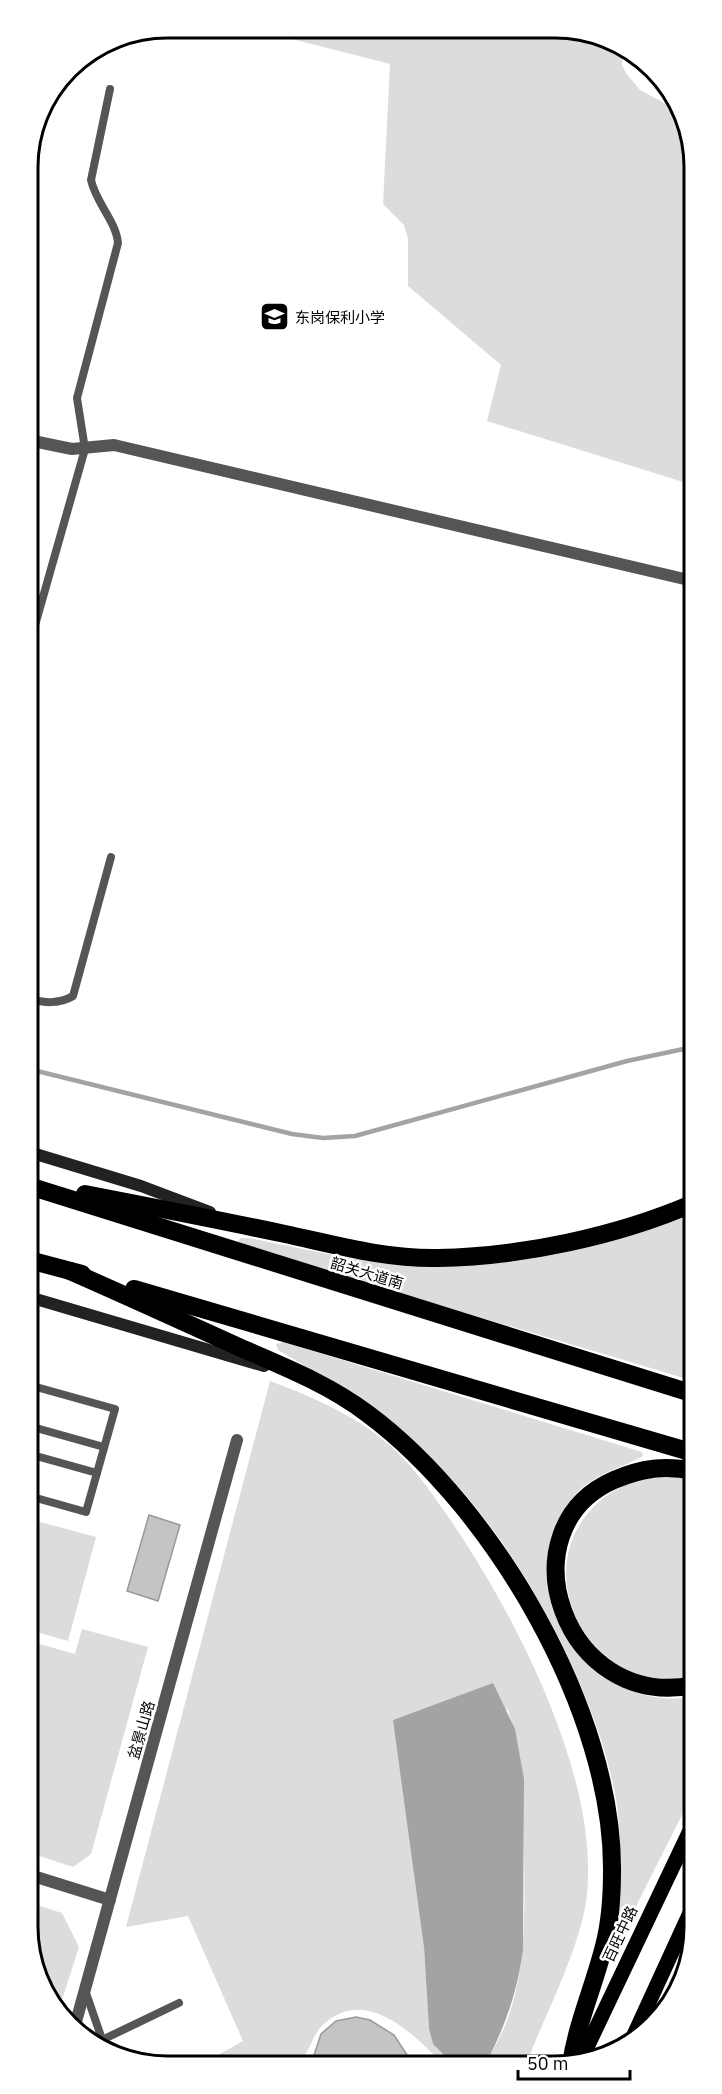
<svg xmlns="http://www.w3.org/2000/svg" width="722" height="2094" font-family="'IBM Plex Sans','Noto Sans SC',sans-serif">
	<rect width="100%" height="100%" fill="#fff"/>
	<!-- green -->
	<g fill="#dcdcdc">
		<path d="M249,28L583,30L622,51V65L626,73L640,90L677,110L692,139L693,485L487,421L501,365L408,286V239L404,225L383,204L390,64Z"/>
		<path d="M694,1212V1381L248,1248L238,1241L241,1238H249C336,1255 404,1274 494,1262Z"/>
		<path d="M283,1342L642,1452L643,1456C620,1469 593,1474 575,1495C559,1514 558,1535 557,1559C557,1576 552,1599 556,1614C571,1670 640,1709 694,1696L695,1789L619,1940L615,1937C619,1894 623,1849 617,1805C599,1690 511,1529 423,1451C382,1413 326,1378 278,1350L276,1344Z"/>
		<path d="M270,1381C315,1398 360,1417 396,1451C416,1470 433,1495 449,1518C515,1614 599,1776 587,1894C582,1945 545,2015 526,2064H483C528,2006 525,1922 524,1852C524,1802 525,1756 507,1708L424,1947L429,2029L433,2044L453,2064H443C414,2035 367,1985 324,2024C310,2036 311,2057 294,2064H202L243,2041L188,1916L126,1927Z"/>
		<path d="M684,1475L694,1478V1679C669,1680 647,1680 623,1669C606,1661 593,1646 583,1631C551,1578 565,1516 621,1487C641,1477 663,1477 684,1475Z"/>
		<path d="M29,1519L96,1537L68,1641L29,1630Z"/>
		<path d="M82,1629L148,1647L91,1854L73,1867L30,1853L29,1641L75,1654Z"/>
		<path d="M30,1903L62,1913L79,1947L59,2009L30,1955Z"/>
		<path d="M695,1929V1936L667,1998L665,1990Z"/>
	</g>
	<!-- water -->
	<path fill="#a3a3a3" d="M493,1683L515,1729L524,1779L523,1949C518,1988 507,2022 489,2057L483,2064H453L433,2044L429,2029L424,1947L393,1720Z"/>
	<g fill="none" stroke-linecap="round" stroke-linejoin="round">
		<!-- stream -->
		<path stroke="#a3a3a3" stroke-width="4.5" d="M29,1069L292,1134L323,1138L355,1136L627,1061L693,1047"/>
	</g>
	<!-- building -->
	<g fill="#c4c4c4" stroke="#999" stroke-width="1.5">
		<path d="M149,1515L180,1525L158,1601L127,1591Z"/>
		<path d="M356,2017L370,2020L394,2035L413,2064H311L321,2034L336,2021Z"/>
	</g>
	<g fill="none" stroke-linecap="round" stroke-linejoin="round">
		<!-- lane -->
		<g stroke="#555" stroke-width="8">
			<path d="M28,650L85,449L77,398L118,243C116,221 96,203 91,180L110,89"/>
			<path d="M28,997C41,1004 60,1004 73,996L111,857"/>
			<path d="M29,1385L115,1409L86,1512L29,1496"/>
			<path d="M29,1426L104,1447"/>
			<path d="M29,1454L97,1473"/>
			<path d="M85,1990L104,2045"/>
			<path d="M102,2040L179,2003"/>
		</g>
		<!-- street -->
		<g stroke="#555" stroke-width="12">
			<path d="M28,440L72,449L114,445L693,581"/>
			<path d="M30,1875L110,1900"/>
			<path d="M74,2029L237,1440"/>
		</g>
		<!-- secondary -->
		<g stroke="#222" stroke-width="12">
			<path d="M29,1152L141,1186L210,1212"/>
			<path d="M29,1297L264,1366"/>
		</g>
		<!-- primary -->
		<g stroke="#000" stroke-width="15">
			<path d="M634,2035L695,1902"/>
			<path d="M579,2064L695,1820"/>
		</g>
		<!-- highway -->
		<g stroke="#000" stroke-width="18">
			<path d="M29,1186L694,1394"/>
			<path d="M85,1194C152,1207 219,1220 285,1234C336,1245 386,1259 438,1258C520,1257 618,1236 694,1203"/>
			<path d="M29,1260L82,1274"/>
			<path d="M70,1271C127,1296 184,1322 241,1348C285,1367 330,1385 368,1414C494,1508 614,1713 612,1872C612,1896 610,1923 604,1946C594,1986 577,2023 571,2064"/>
			<path d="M134,1289L694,1453"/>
			<path d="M694,1471C665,1465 642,1468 614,1480C502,1529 564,1712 694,1685"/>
		</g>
	</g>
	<!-- icons -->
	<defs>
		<symbol id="school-square" viewBox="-11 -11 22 22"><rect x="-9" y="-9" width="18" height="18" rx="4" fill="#000" stroke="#fff"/><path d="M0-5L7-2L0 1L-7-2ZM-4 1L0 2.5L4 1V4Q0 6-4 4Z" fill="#fff"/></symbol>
	</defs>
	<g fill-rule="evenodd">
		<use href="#school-square" x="258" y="300" width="33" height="33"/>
	</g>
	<g text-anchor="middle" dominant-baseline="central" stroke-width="5" stroke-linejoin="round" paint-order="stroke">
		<!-- poi labels -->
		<g font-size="15" fill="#000" stroke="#fff" text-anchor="start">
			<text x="295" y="317">东岗保利小学</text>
		</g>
		<!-- street labels -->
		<g font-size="15" fill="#000" stroke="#fff">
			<text transform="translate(367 1273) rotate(17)">韶关大道南</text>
			<text transform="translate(141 1730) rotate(-74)">盆景山路</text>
			<text transform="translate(620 1934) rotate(-65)">百旺中路</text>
		</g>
	</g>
	<!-- crop -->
	<path d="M0 0H722V2094H0ZM167 38H555A129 129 0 0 1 684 167V1927A129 129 0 0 1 555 2056H167A129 129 0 0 1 38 1927V167A129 129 0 0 1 167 38Z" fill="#fff" fill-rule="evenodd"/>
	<path fill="none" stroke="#000" stroke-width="3" d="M167 38H555A129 129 0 0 1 684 167V1927A129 129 0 0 1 555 2056H167A129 129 0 0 1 38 1927V167A129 129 0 0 1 167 38Z"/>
	<!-- scale -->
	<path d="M518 2070v9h112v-9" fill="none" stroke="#000000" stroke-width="3"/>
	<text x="527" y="2070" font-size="18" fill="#000000" stroke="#ffffff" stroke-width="4.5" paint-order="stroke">50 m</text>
</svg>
